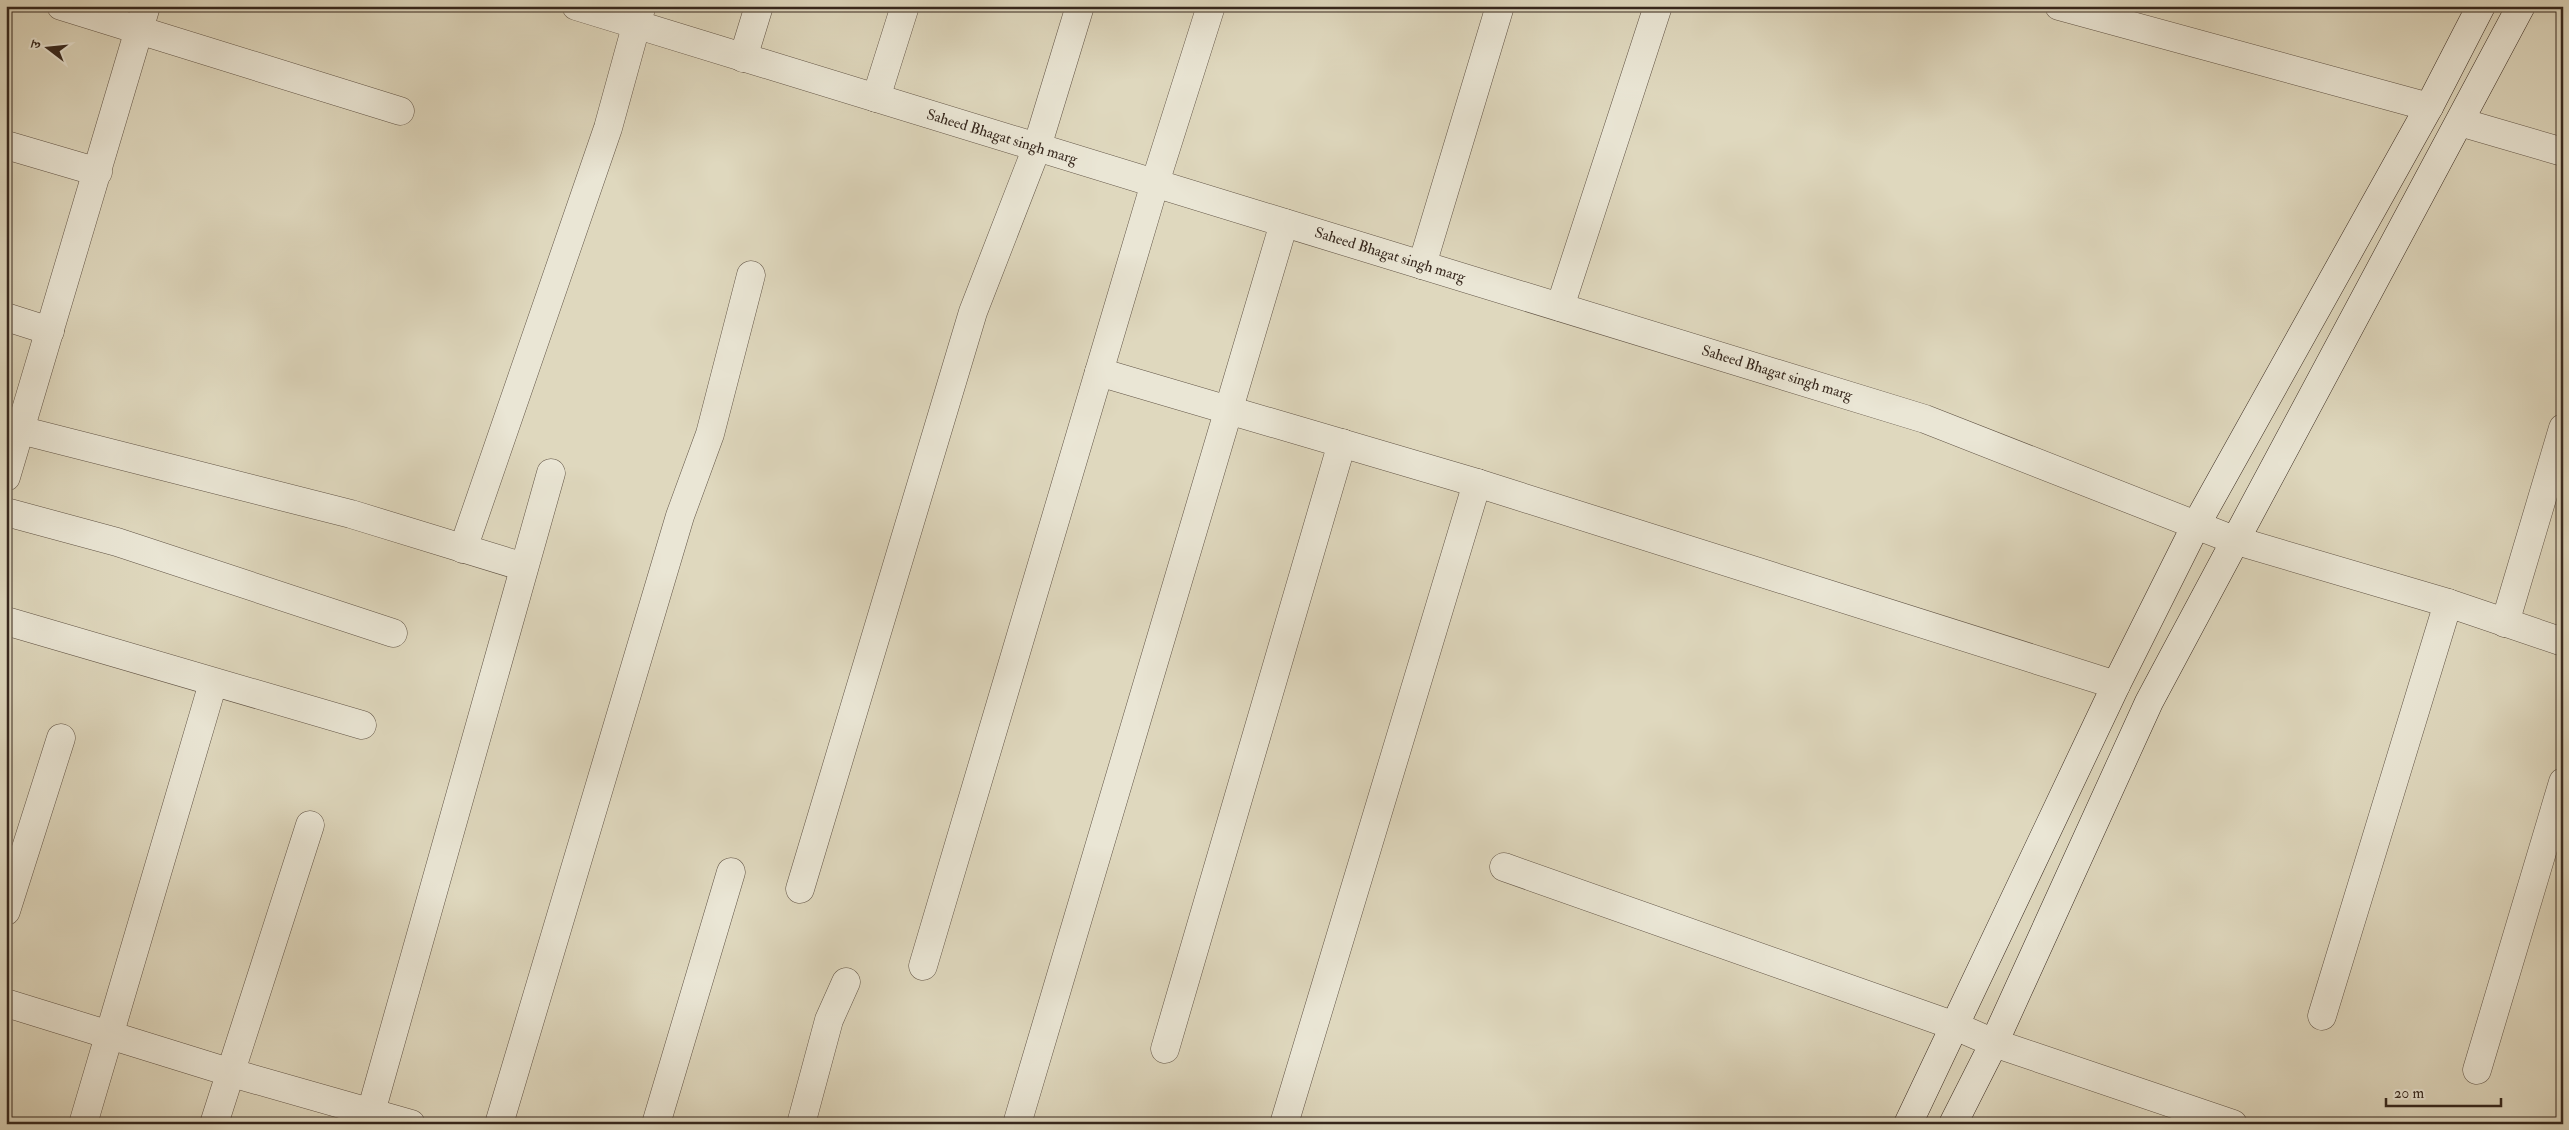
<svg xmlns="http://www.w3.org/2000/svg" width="2569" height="1130" font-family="'IM FELL Double Pica','Noto Serif Devanagari',serif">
	<rect width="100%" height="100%" fill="#dfd8be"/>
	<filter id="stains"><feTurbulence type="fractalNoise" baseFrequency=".004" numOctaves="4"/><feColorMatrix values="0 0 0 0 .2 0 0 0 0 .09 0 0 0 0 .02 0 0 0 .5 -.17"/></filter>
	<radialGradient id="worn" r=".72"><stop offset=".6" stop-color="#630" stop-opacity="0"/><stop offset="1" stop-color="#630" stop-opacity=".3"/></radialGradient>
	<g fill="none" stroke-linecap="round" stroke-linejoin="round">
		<defs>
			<g id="street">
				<path d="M61,6L400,111"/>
				<path d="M576,6L1925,419L2234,540L2448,603L2563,642"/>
				<path d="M2059,6L2429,107"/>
				<path d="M743,58L759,6"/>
				<path d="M876,98L905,6"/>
				<path d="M2460,122L2563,152"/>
				<path d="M6,145L98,172"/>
				<path d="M1422,265L1500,6"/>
				<path d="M1560,307L1658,6"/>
				<path d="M6,317L50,331"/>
				<path d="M1099,372L1477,483L2116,685"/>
				<path d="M20,430L351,514L524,567"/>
				<path d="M6,477L146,6"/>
				<path d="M6,512L117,542L393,633"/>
				<path d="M463,549L608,128L641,8"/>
				<path d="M6,621L362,725"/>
				<path d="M2505,623L2563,428"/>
				<path d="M1504,867L1955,1026L1994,1043L2233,1124"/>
				<path d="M800,889L973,312L1037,147L1080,6"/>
				<path d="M6,911L61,738"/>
				<path d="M923,966L1155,183L1211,6"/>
				<path d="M6,1003L232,1073L411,1124"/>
				<path d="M2322,1016L2448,603"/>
				<path d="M1165,1049L1342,443"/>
				<path d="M2477,1070L2563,782"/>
				<path d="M371,1112L551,473"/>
				<path d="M83,1124L213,683"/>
				<path d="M214,1124L310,825"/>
				<path d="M499,1124L680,516L710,434L751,275"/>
				<path d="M656,1124L731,872"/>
				<path d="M801,1124L829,1020L846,982"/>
				<path d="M1017,1124L1284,223"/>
				<path d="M1284,1124L1477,483"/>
			</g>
			<g id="secondary">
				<path d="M1908,1124L2116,685L2196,525L2429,107L2481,6"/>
				<path d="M1953,1124L1994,1043L2149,702L2521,6"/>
			</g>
		</defs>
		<!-- street casing -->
		<use href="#street" stroke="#605345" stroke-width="29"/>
		<!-- secondary casing -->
		<use href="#secondary" stroke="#36271d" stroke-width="29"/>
		<!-- street -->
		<use href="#street" stroke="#eae6d5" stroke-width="28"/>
		<!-- secondary -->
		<use href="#secondary" stroke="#eae6d5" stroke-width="28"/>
	</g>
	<g text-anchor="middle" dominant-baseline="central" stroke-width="5" stroke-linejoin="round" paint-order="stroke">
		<!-- street labels -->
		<g font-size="15" fill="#36271d" stroke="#eae6d5">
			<text transform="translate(1002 137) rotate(17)">Saheed Bhagat singh marg</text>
			<text transform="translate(1390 255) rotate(17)">Saheed Bhagat singh marg</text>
			<text transform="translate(1777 373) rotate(17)">Saheed Bhagat singh marg</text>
		</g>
	</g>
	<!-- margin -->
	<rect width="2569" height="1130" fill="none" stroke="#dfd8be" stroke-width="25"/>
	<rect x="8" y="8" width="2554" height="1115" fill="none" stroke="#36271d" stroke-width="2.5"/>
	<rect x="12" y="12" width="2544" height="1105" fill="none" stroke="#36271d"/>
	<!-- north arrow -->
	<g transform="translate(48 48) rotate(286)" stroke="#eae6d5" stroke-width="4" paint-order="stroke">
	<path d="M0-4L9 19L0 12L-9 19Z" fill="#36271d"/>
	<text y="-8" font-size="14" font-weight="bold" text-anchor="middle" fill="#36271d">उ</text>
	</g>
	<!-- scale -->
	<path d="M2386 1098v8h115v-8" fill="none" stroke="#36271d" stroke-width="2.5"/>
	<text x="2394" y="1098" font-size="15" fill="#36271d" stroke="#eae6d5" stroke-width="4" paint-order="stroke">20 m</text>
	<rect width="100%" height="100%" filter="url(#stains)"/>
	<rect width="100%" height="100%" fill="url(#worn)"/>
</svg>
